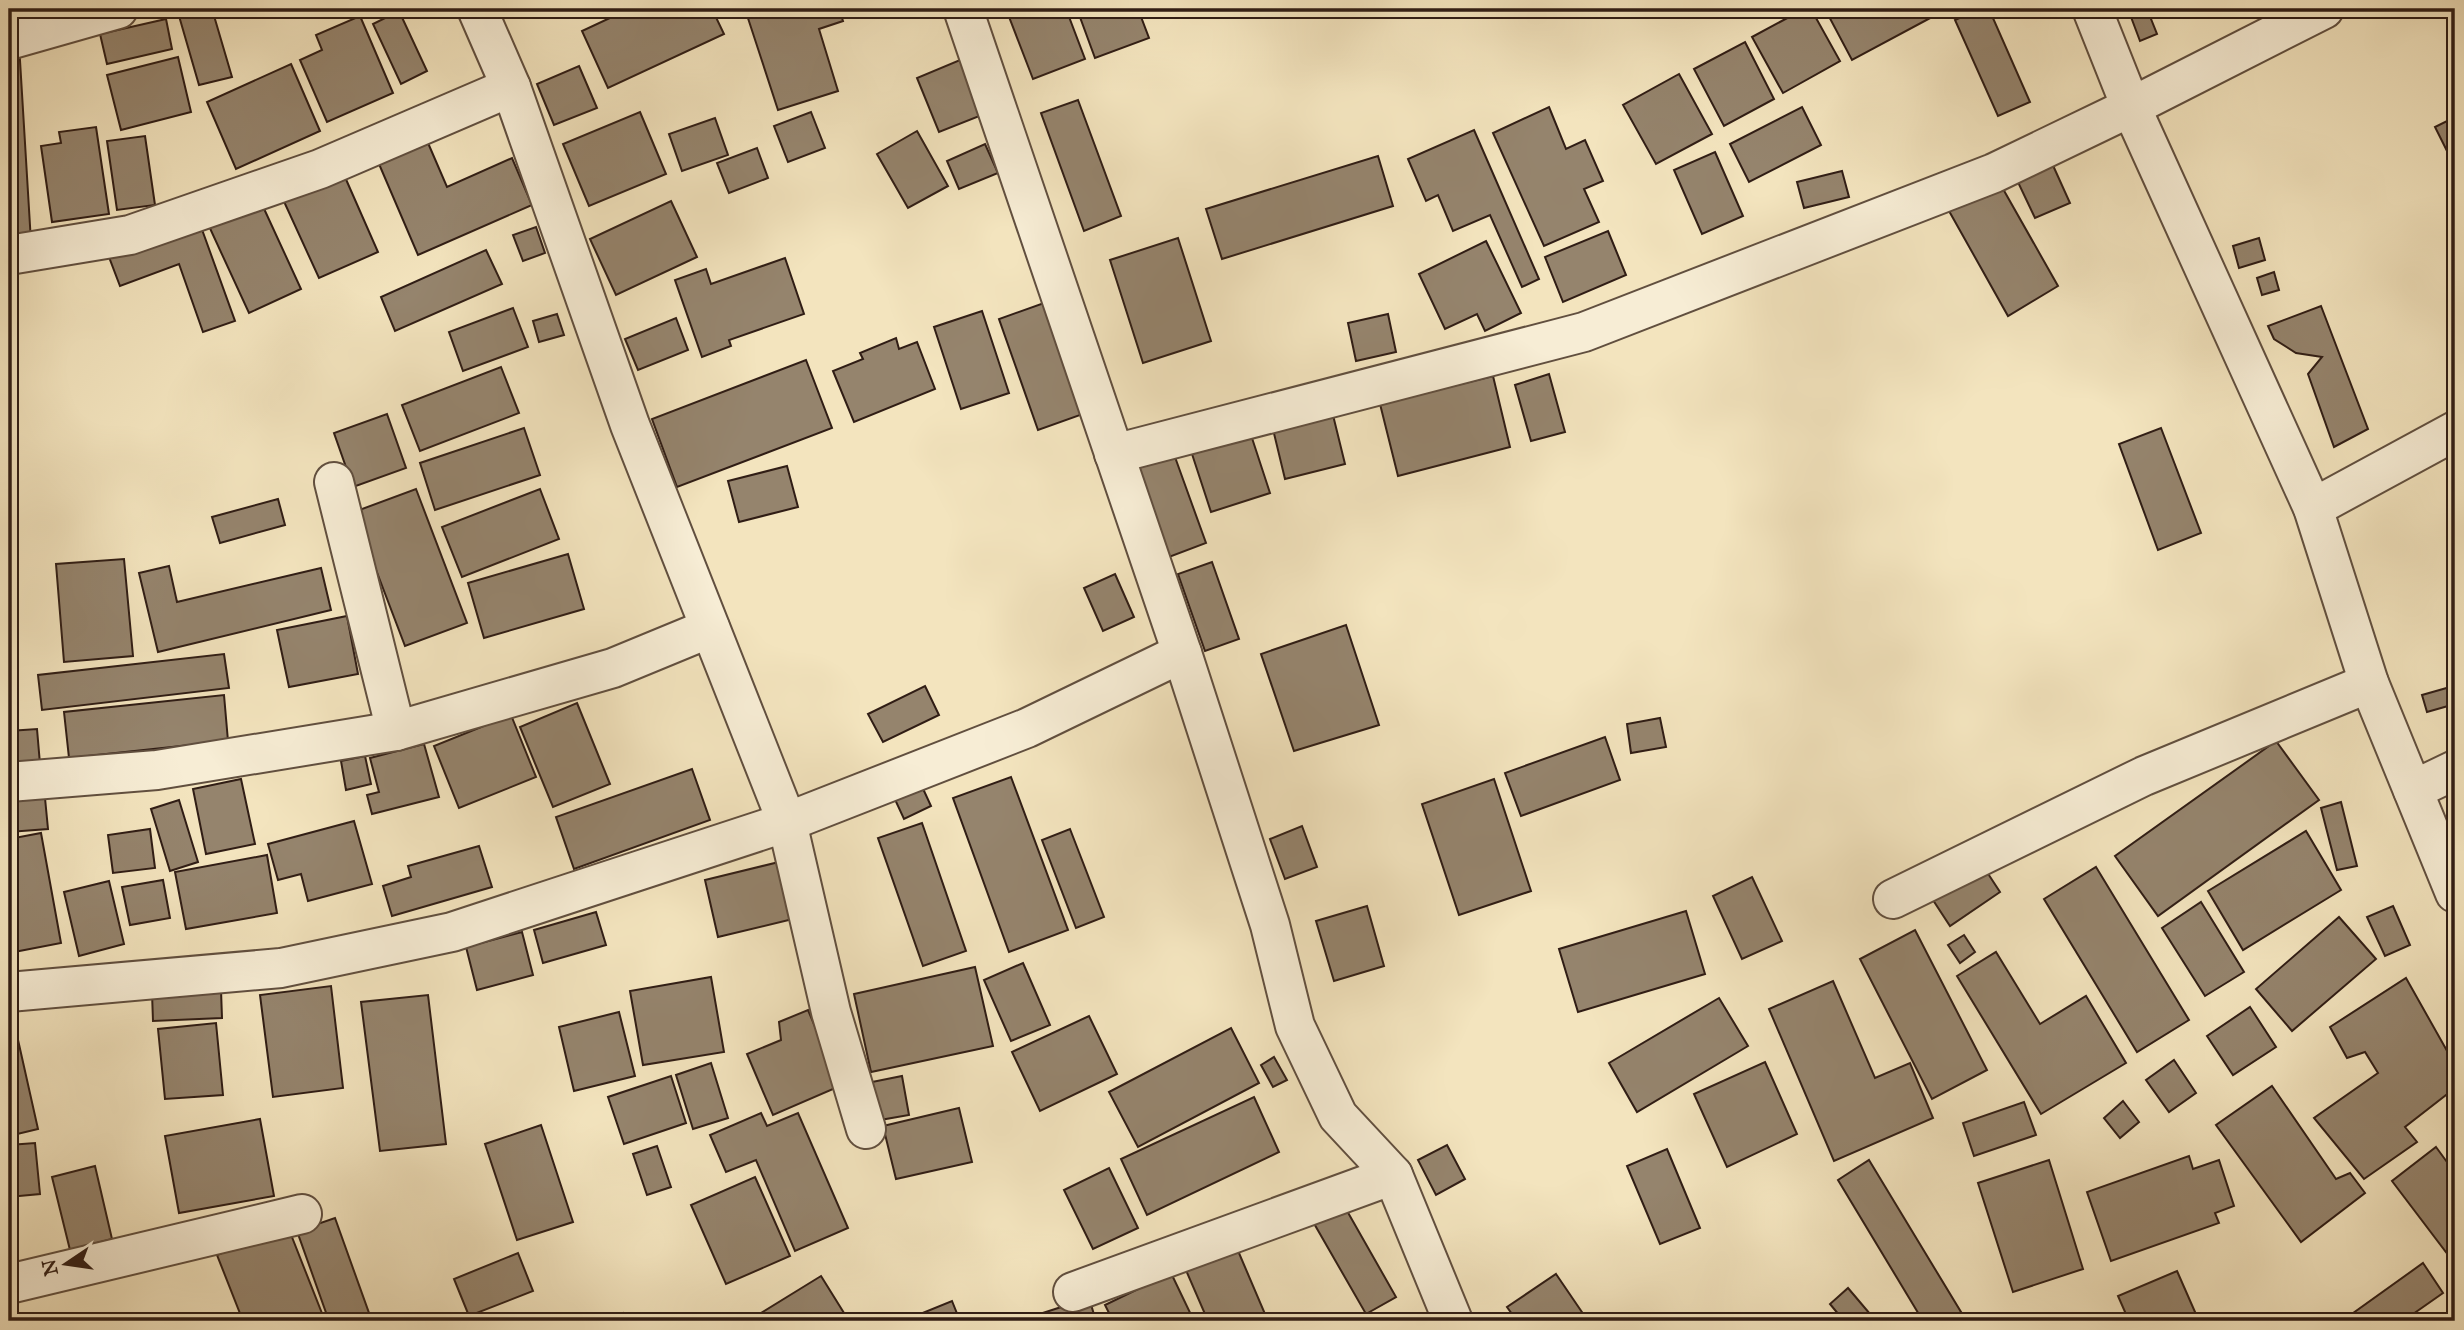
<svg xmlns="http://www.w3.org/2000/svg" width="2464" height="1330" font-family="'IM FELL Great Primer',serif">
	<rect width="100%" height="100%" fill="#f3e4be"/>
	<filter id="stains"><feTurbulence type="fractalNoise" baseFrequency=".00286" numOctaves="4"/><feColorMatrix values="0 0 0 0 .2 0 0 0 0 .09 0 0 0 0 .02 0 0 0 .5 -.17"/></filter>
	<radialGradient id="worn" r=".72"><stop offset=".6" stop-color="#630" stop-opacity="0"/><stop offset="1" stop-color="#630" stop-opacity=".3"/></radialGradient>
	<!-- building -->
	<g fill="#95846d" stroke="#301d15" stroke-width="2">
		<path d="M177,9H212L232,77L199,85Z"/>
		<path d="M629,9H712L724,34L608,88L582,31Z"/>
		<path d="M745,9H839L843,21L819,29L838,91L778,110Z"/>
		<path d="M1006,9H1066L1085,59L1033,79Z"/>
		<path d="M1077,9H1138L1149,38L1095,58Z"/>
		<path d="M1804,9H1811L1840,61L1783,93L1752,37Z"/>
		<path d="M1825,9H1947L1852,60Z"/>
		<path d="M1980,9H1989L2030,102L1998,116L1955,20Z"/>
		<path d="M2128,9H2147L2157,34L2140,41Z"/>
		<path d="M399,11L427,71L401,84L373,24Z"/>
		<path d="M360,16L393,93L327,122L300,60L322,50L316,35Z"/>
		<path d="M166,19L172,49L107,64L100,34Z"/>
		<path d="M1745,42L1774,99L1724,126L1694,69Z"/>
		<path d="M19,44L31,242L9,244V45Z"/>
		<path d="M178,57L191,112L121,130L107,75Z"/>
		<path d="M960,60L982,115L939,132L917,78Z"/>
		<path d="M291,64L320,131L236,169L207,102Z"/>
		<path d="M579,66L597,108L554,125L537,84Z"/>
		<path d="M1679,74L1712,134L1656,164L1623,105Z"/>
		<path d="M1078,100L1121,216L1084,231L1041,113Z"/>
		<path d="M1549,107L1566,149L1585,140L1603,181L1584,189L1599,222L1544,246L1493,133Z"/>
		<path d="M1802,107L1821,145L1749,182L1730,144Z"/>
		<path d="M640,112L666,174L589,206L563,144Z"/>
		<path d="M811,112L825,148L788,162L774,126Z"/>
		<path d="M2455,117V167L2435,127Z"/>
		<path d="M715,118L728,155L682,171L669,134Z"/>
		<path d="M96,127L109,214L52,222L41,146L61,143L59,132Z"/>
		<path d="M1474,130L1539,279L1522,287L1490,215L1453,231L1438,195L1426,201L1408,159Z"/>
		<path d="M917,131L948,186L908,208L877,154Z"/>
		<path d="M145,136L155,205L117,210L107,141Z"/>
		<path d="M425,136L447,187L512,158L532,205L418,255L376,157Z"/>
		<path d="M985,144L998,173L959,189L947,161Z"/>
		<path d="M757,148L768,178L729,193L717,163Z"/>
		<path d="M1715,152L1743,216L1702,234L1674,170Z"/>
		<path d="M1378,156L1393,206L1222,259L1206,209Z"/>
		<path d="M2051,161L2070,203L2035,218L2016,178Z"/>
		<path d="M341,168L378,252L319,278L281,195Z"/>
		<path d="M1842,171L1849,197L1804,208L1797,182Z"/>
		<path d="M1994,173L2058,286L2008,316L1944,202Z"/>
		<path d="M260,200L301,289L249,313L208,224Z"/>
		<path d="M671,201L697,257L616,295L590,239Z"/>
		<path d="M200,224L235,321L203,332L179,264L120,286L109,257Z"/>
		<path d="M536,227L545,253L523,261L513,235Z"/>
		<path d="M1608,231L1626,275L1563,302L1545,257Z"/>
		<path d="M1178,238L1211,341L1143,363L1110,260Z"/>
		<path d="M2259,238L2265,260L2239,268L2233,246Z"/>
		<path d="M1486,241L1521,313L1485,331L1477,314L1445,329L1419,274Z"/>
		<path d="M486,250L502,284L395,331L381,297Z"/>
		<path d="M785,258L804,314L729,340L731,346L702,357L675,280L706,269L711,284Z"/>
		<path d="M2274,272L2279,290L2262,295L2257,278Z"/>
		<path d="M1044,303L1083,414L1038,430L999,319Z"/>
		<path d="M2321,306L2368,429L2334,447L2308,374L2322,357L2296,353L2274,339L2268,326Z"/>
		<path d="M513,308L528,347L463,371L449,332Z"/>
		<path d="M982,311L1009,393L961,409L934,327Z"/>
		<path d="M557,314L564,335L539,342L533,321Z"/>
		<path d="M1388,314L1396,352L1356,361L1348,323Z"/>
		<path d="M676,318L688,350L638,370L625,339Z"/>
		<path d="M896,338L899,349L917,342L935,389L854,422L833,371L863,359L860,353Z"/>
		<path d="M806,360L832,428L677,487L652,419Z"/>
		<path d="M501,367L519,413L420,451L402,405Z"/>
		<path d="M1549,374L1565,432L1531,441L1515,385Z"/>
		<path d="M1493,376L1510,447L1398,476L1380,404Z"/>
		<path d="M1331,407L1345,464L1285,479L1271,421Z"/>
		<path d="M387,414L406,468L353,487L334,433Z"/>
		<path d="M524,428L540,475L435,510L420,463Z"/>
		<path d="M2161,428L2201,533L2158,550L2119,444Z"/>
		<path d="M1251,435L1270,493L1211,512L1192,454Z"/>
		<path d="M1171,446L1206,543L1169,557L1135,458Z"/>
		<path d="M787,466L798,507L739,522L728,481Z"/>
		<path d="M416,489L467,623L405,646L354,512Z"/>
		<path d="M540,489L559,539L462,577L442,527Z"/>
		<path d="M278,499L285,525L220,543L212,517Z"/>
		<path d="M568,554L584,609L484,638L468,583Z"/>
		<path d="M124,559L133,656L64,662L56,564Z"/>
		<path d="M1212,562L1239,639L1205,651L1178,574Z"/>
		<path d="M169,566L177,602L321,568L331,610L158,652L139,573Z"/>
		<path d="M1115,574L1134,617L1103,631L1084,588Z"/>
		<path d="M347,616L358,674L289,687L277,630Z"/>
		<path d="M1346,625L1379,725L1294,751L1261,654Z"/>
		<path d="M224,654L229,688L42,710L38,675Z"/>
		<path d="M9,667H14L17,722H9Z"/>
		<path d="M925,686L939,715L883,742L868,714Z"/>
		<path d="M2450,687L2455,704L2427,712L2422,695Z"/>
		<path d="M224,695L228,741L69,758L64,712Z"/>
		<path d="M577,703L610,784L553,807L520,727Z"/>
		<path d="M511,715L536,777L459,808L434,746Z"/>
		<path d="M1660,718L1666,747L1631,753L1627,724Z"/>
		<path d="M37,729L40,764L9,766V731Z"/>
		<path d="M1605,737L1620,780L1521,816L1505,773Z"/>
		<path d="M2276,741L2319,800L2158,916L2115,856Z"/>
		<path d="M424,744L439,797L372,814L367,795L379,792L370,758Z"/>
		<path d="M365,756L371,784L346,790L341,761Z"/>
		<path d="M692,769L710,820L574,869L556,817Z"/>
		<path d="M1011,777L1068,930L1009,952L953,798Z"/>
		<path d="M241,779L255,844L206,854L193,789Z"/>
		<path d="M1494,779L1531,891L1459,915L1422,804Z"/>
		<path d="M919,780L931,806L904,819L892,793Z"/>
		<path d="M45,798L48,829L9,832V801Z"/>
		<path d="M179,800L198,862L170,871L151,809Z"/>
		<path d="M2341,802L2357,866L2337,870L2321,808Z"/>
		<path d="M354,821L372,884L308,901L301,874L278,880L268,844Z"/>
		<path d="M922,823L966,951L923,966L878,838Z"/>
		<path d="M1302,826L1317,867L1285,879L1270,839Z"/>
		<path d="M150,829L155,868L113,873L108,835Z"/>
		<path d="M1070,829L1104,917L1076,928L1042,840Z"/>
		<path d="M2306,831L2341,890L2243,950L2208,891Z"/>
		<path d="M41,833L61,943L9,953V839Z"/>
		<path d="M479,846L492,887L392,916L383,886L411,877L408,866Z"/>
		<path d="M267,855L277,913L186,929L175,872Z"/>
		<path d="M783,861L797,918L718,937L705,880Z"/>
		<path d="M1981,863L2000,892L1950,926L1931,897Z"/>
		<path d="M2096,867L2189,1020L2137,1052L2044,899Z"/>
		<path d="M1752,877L1782,941L1742,959L1713,896Z"/>
		<path d="M163,880L170,918L130,925L122,887Z"/>
		<path d="M109,881L124,944L79,956L64,892Z"/>
		<path d="M2201,902L2244,972L2205,996L2162,928Z"/>
		<path d="M1367,906L1384,966L1334,981L1316,921Z"/>
		<path d="M2393,906L2410,945L2385,956L2367,917Z"/>
		<path d="M1686,911L1705,974L1578,1012L1559,949Z"/>
		<path d="M596,912L606,945L543,963L534,930Z"/>
		<path d="M2339,917L2376,959L2292,1031L2256,989Z"/>
		<path d="M1915,930L1987,1070L1932,1099L1860,959Z"/>
		<path d="M522,932L533,975L477,990L466,947Z"/>
		<path d="M1964,935L1975,952L1960,963L1948,945Z"/>
		<path d="M1996,952L2040,1024L2086,996L2126,1063L2041,1114L1957,976Z"/>
		<path d="M1023,963L1050,1025L1011,1041L984,980Z"/>
		<path d="M975,967L993,1046L871,1072L854,994Z"/>
		<path d="M711,977L724,1052L643,1065L630,991Z"/>
		<path d="M2406,978L2455,1065V1088L2405,1127L2417,1142L2364,1179L2314,1118L2378,1073L2365,1052L2347,1058L2330,1027Z"/>
		<path d="M1833,981L1875,1078L1910,1063L1933,1118L1834,1161L1769,1009Z"/>
		<path d="M331,986L343,1088L273,1097L260,995Z"/>
		<path d="M221,990L222,1018L153,1021L152,993Z"/>
		<path d="M428,995L446,1144L380,1151L361,1002Z"/>
		<path d="M1719,998L1748,1046L1637,1112L1609,1063Z"/>
		<path d="M2250,1007L2276,1047L2233,1075L2207,1036Z"/>
		<path d="M808,1010L840,1086L773,1115L747,1054L781,1040L779,1022Z"/>
		<path d="M619,1012L635,1076L574,1091L559,1027Z"/>
		<path d="M1089,1016L1117,1074L1040,1111L1012,1052Z"/>
		<path d="M14,1022L38,1129L9,1136V1023Z"/>
		<path d="M216,1023L223,1095L165,1099L158,1029Z"/>
		<path d="M1231,1028L1259,1083L1138,1147L1109,1092Z"/>
		<path d="M1274,1057L1287,1080L1273,1087L1261,1065Z"/>
		<path d="M2174,1060L2196,1093L2169,1112L2146,1080Z"/>
		<path d="M1765,1062L1797,1134L1727,1167L1694,1094Z"/>
		<path d="M711,1063L728,1118L693,1129L676,1075Z"/>
		<path d="M671,1076L686,1123L624,1144L608,1097Z"/>
		<path d="M902,1076L909,1115L880,1120L872,1082Z"/>
		<path d="M2272,1086L2336,1179L2350,1173L2365,1193L2301,1242L2216,1125Z"/>
		<path d="M1254,1097L1279,1152L1147,1215L1121,1159Z"/>
		<path d="M2123,1101L2139,1122L2120,1138L2104,1118Z"/>
		<path d="M2024,1102L2036,1135L1974,1156L1963,1123Z"/>
		<path d="M959,1108L972,1162L896,1179L883,1126Z"/>
		<path d="M761,1113L767,1126L798,1113L848,1228L795,1251L756,1160L726,1172L710,1135Z"/>
		<path d="M260,1119L274,1196L179,1213L165,1136Z"/>
		<path d="M541,1125L573,1222L517,1240L485,1144Z"/>
		<path d="M35,1143L40,1194L9,1197V1145Z"/>
		<path d="M1447,1145L1465,1179L1436,1195L1418,1160Z"/>
		<path d="M657,1146L671,1187L647,1195L633,1154Z"/>
		<path d="M2436,1147L2455,1173V1264L2392,1181Z"/>
		<path d="M1667,1149L1700,1228L1660,1244L1627,1166Z"/>
		<path d="M2189,1156L2193,1169L2219,1160L2234,1206L2215,1213L2219,1223L2111,1261L2087,1192Z"/>
		<path d="M1869,1160L1961,1312L1946,1321H1923L1838,1180Z"/>
		<path d="M2049,1160L2083,1269L2013,1292L1978,1183Z"/>
		<path d="M95,1166L112,1239L70,1250L52,1177Z"/>
		<path d="M1109,1168L1138,1228L1093,1249L1064,1190Z"/>
		<path d="M755,1177L790,1256L726,1284L691,1205Z"/>
		<path d="M1338,1195L1396,1297L1366,1314L1308,1213Z"/>
		<path d="M335,1218L369,1313L346,1321H329L297,1231Z"/>
		<path d="M288,1227L325,1321H243L217,1255Z"/>
		<path d="M9,1229L14,1252L9,1253Z"/>
		<path d="M1233,1239L1268,1321H1208L1182,1261Z"/>
		<path d="M518,1253L533,1291L469,1316L454,1279Z"/>
		<path d="M2423,1263L2443,1293L2403,1321H2342Z"/>
		<path d="M2177,1271L2199,1321H2129L2118,1296Z"/>
		<path d="M1171,1273L1194,1321H1113L1105,1305Z"/>
		<path d="M1556,1274L1588,1321H1517L1507,1307Z"/>
		<path d="M821,1276L849,1321H748Z"/>
		<path d="M1848,1288L1876,1321H1844L1830,1304Z"/>
		<path d="M1089,1298L1096,1321H1018Z"/>
		<path d="M952,1301L960,1321H903Z"/>
		<path d="M623,1313L626,1321H599Z"/>
	</g>
	<g fill="none" stroke-linecap="round" stroke-linejoin="round">
		<defs>
			<g id="minor">
				<path d="M477,9L511,87L630,425L787,822L831,1012L866,1129"/>
				<path d="M963,9L1182,653L1270,925L1295,1026L1338,1116L1393,1175L1453,1321"/>
				<path d="M2092,9L2131,107L2313,508L2369,683L2455,893"/>
				<path d="M9,40L118,9"/>
				<path d="M9,255L130,235L320,169L511,87"/>
				<path d="M1114,454L1584,332L1994,173L2131,107L2324,9"/>
				<path d="M334,482L396,731"/>
				<path d="M2313,508L2455,431"/>
				<path d="M9,782L157,770L396,731L613,668L710,628"/>
				<path d="M2413,790L2455,770"/>
				<path d="M1893,899L2144,776L2369,683"/>
				<path d="M9,992L281,968L452,932L787,822L1027,728L1182,653"/>
				<path d="M9,1284L302,1214"/>
				<path d="M1073,1292L1393,1175"/>
			</g>
		</defs>
		<!-- minor casing -->
		<use href="#minor" stroke="#614f3f" stroke-width="42"/>
		<!-- minor -->
		<use href="#minor" stroke="#f7edd5" stroke-width="38"/>
	</g>
	<!-- margin -->
	<rect width="2464" height="1330" fill="none" stroke="#f3e4be" stroke-width="35"/>
	<rect x="10" y="10" width="2443" height="1309" fill="none" stroke="#301d15" stroke-width="3.5"/>
	<rect x="18" y="18" width="2429" height="1295" fill="none" stroke="#301d15" stroke-width="2"/>
	<!-- north arrow -->
	<g transform="translate(66 1264) rotate(257)" stroke="#f7edd5" stroke-width="5" paint-order="stroke">
	<path d="M0-5L12 26L0 18L-12 26Z" fill="#301d15"/>
	<text y="-10" font-size="19" font-weight="bold" text-anchor="middle" fill="#301d15">N</text>
	</g>
	<rect width="100%" height="100%" filter="url(#stains)"/>
	<rect width="100%" height="100%" fill="url(#worn)"/>
</svg>
